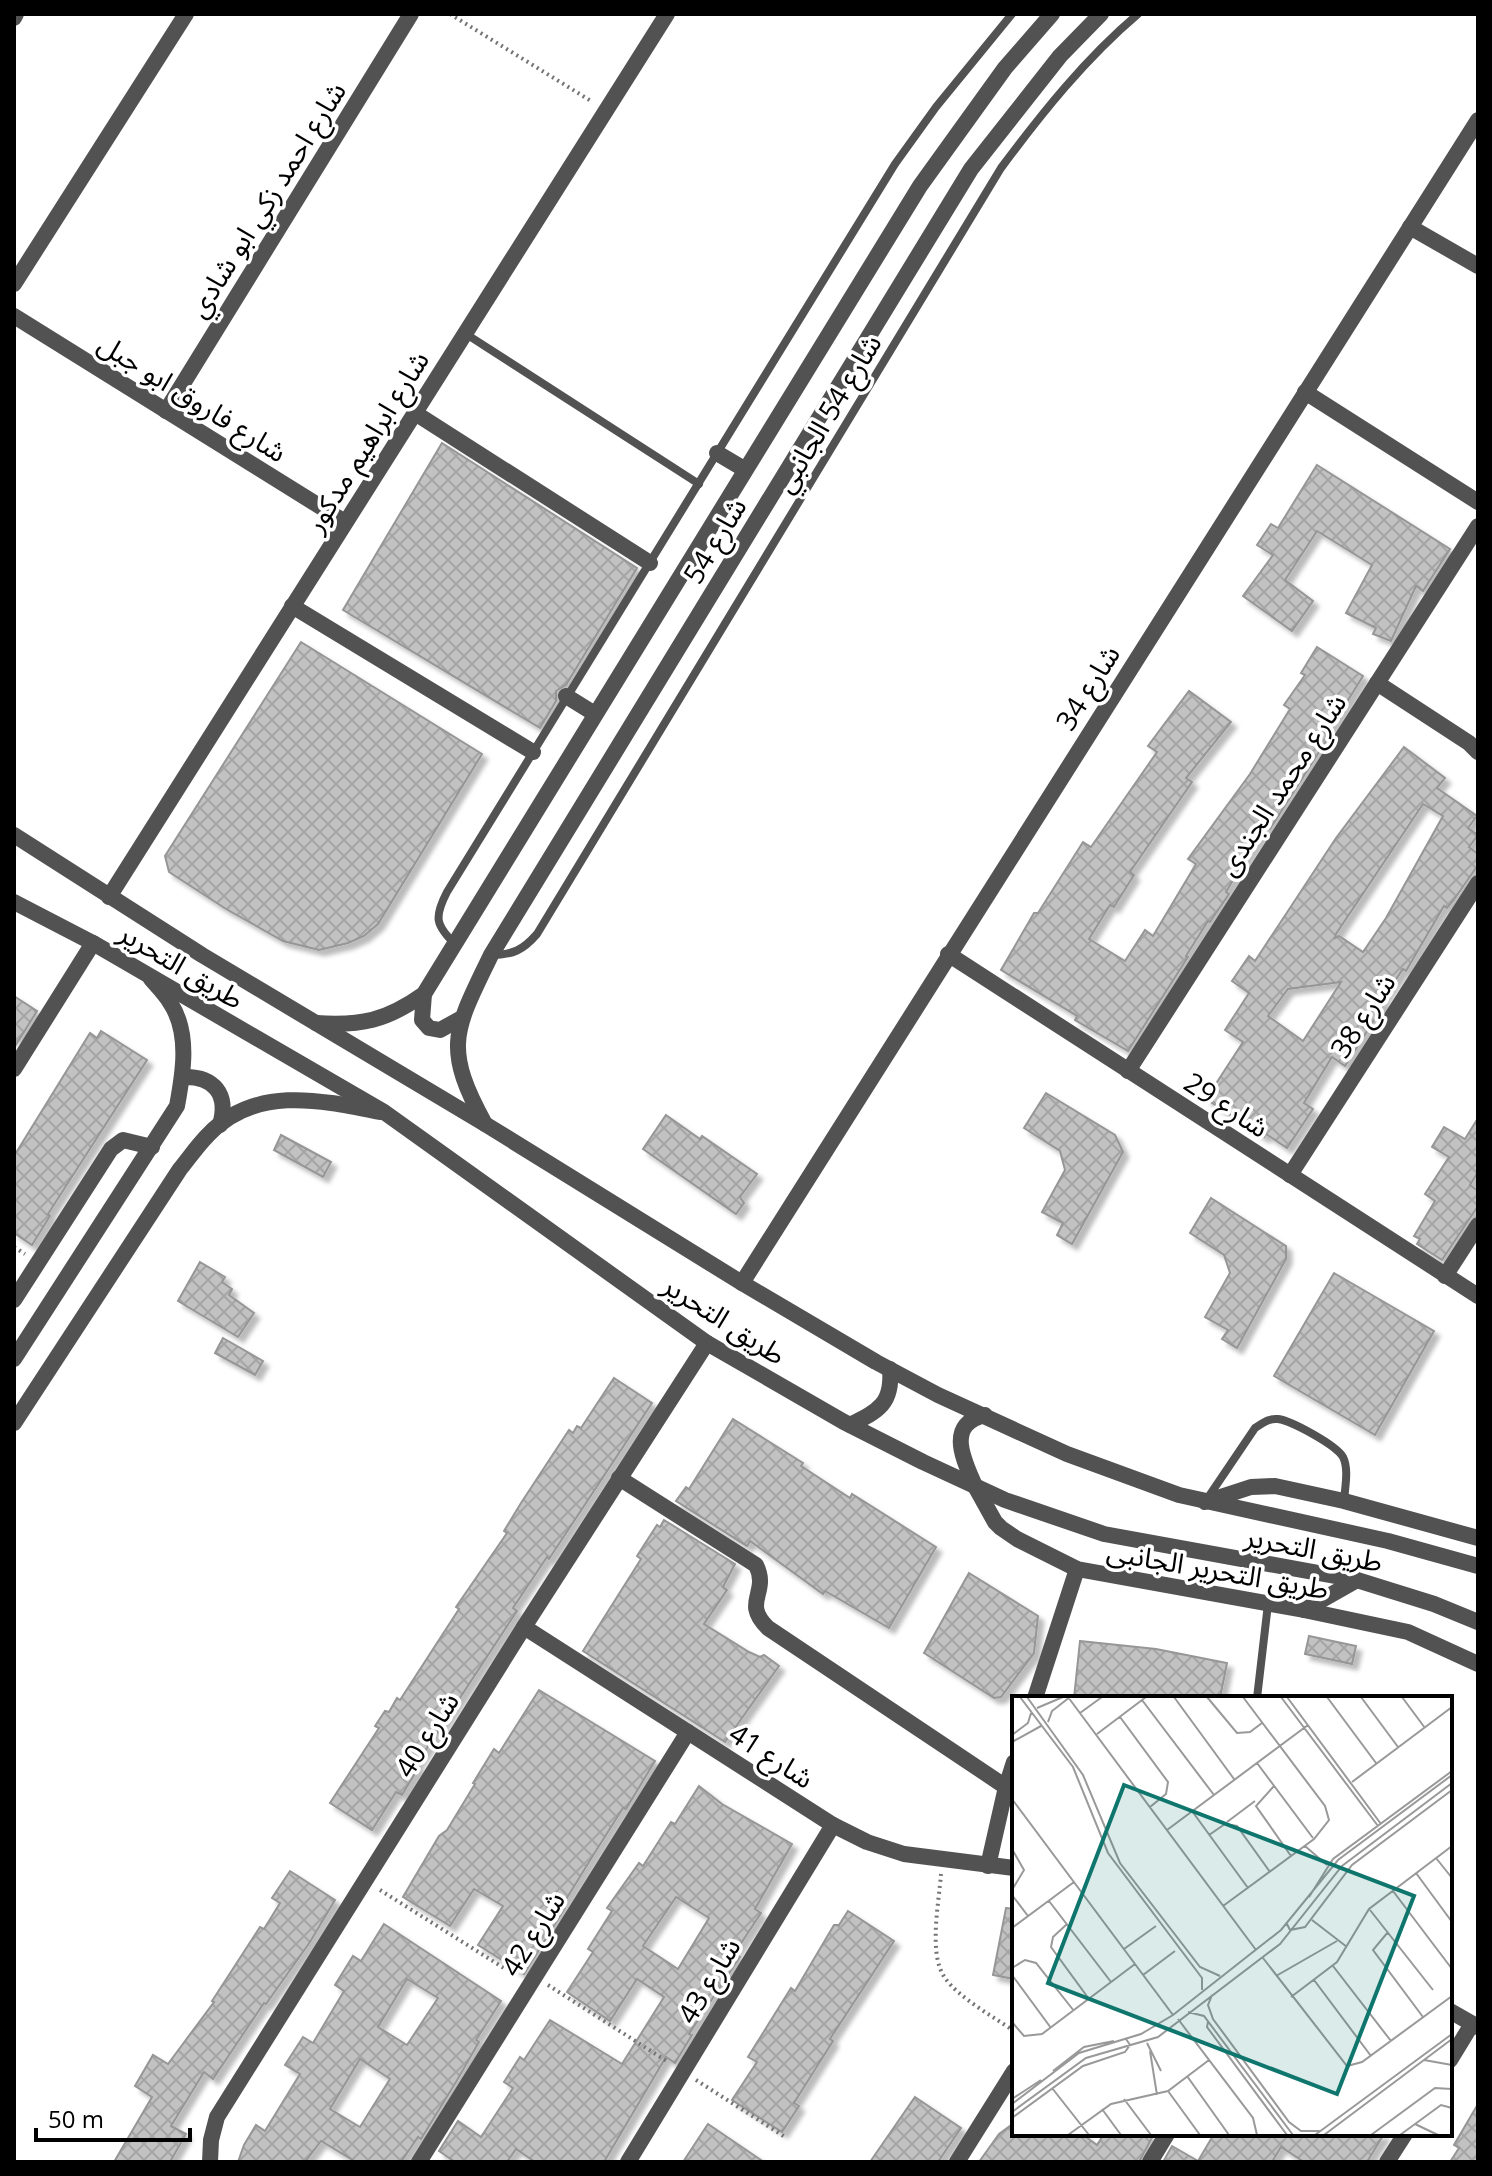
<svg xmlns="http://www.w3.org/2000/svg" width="1492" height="2176" font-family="'Open Sans','Noto Sans Arabic',sans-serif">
	<defs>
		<pattern id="building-cross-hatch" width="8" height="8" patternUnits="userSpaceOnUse" patternTransform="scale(2)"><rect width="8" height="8" fill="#c2c2c2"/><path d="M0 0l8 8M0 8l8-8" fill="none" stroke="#a5a5a5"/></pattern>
		<filter id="shadow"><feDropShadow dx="5.5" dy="5.5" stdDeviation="2" flood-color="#0004"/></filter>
	</defs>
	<rect width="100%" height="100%" fill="#fff"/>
	<!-- building -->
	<g fill="url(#building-cross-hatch)" stroke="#969696" stroke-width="2" fill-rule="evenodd" filter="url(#shadow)">
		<path d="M442,443L637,568L566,685L556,691V701L540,728L343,610Z"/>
		<path d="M1317,465L1450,549L1423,591L1416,586L1391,641L1373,634L1376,628L1346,613L1372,565L1317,531L1285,580L1313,601L1292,631L1243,596L1273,555L1257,545L1271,524L1278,528Z"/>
		<path d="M301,642L482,754L378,924L364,936L348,943L319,950L283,941L226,909L169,872L165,856Z"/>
		<path d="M1317,647L1363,676L1326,736L1328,738L1270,829L1267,827L1245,860L1226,892L1229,894L1210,922L1208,921L1186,956L1188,957L1128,1051L1075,1020L1077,1016L1001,970L1034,913H1038L1083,842L1091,847L1157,752L1148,746L1189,691L1231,722L1186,778L1192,782L1130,872L1134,875L1114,907L1110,905L1089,939L1125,961L1145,930L1153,936L1196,864L1188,859L1250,774L1290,709L1284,705L1305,675L1301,673Z"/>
		<path d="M1404,747L1445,778L1437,788L1477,816L1468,828L1478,835L1469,847L1478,854V865L1453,901L1447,908L1444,906L1406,971L1403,969L1382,1000L1385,1003L1345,1066L1332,1057L1304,1103L1313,1109L1287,1148L1266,1134L1264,1137L1206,1099L1243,1042L1225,1030L1249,993L1232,981L1249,956L1255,961L1336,838ZM1423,804L1443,816L1386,918L1363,952L1339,936L1335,938L1336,934ZM1341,982L1303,1041L1268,1016L1288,989Z"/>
		<path d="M14,996L37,1011L14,1048Z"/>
		<path d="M101,1031L147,1060L48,1214L50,1216L32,1245L14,1233V1156L90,1033L97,1038Z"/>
		<path d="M1046,1093L1115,1135L1123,1152L1072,1244L1057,1235L1063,1223L1042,1212L1065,1170L1060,1151L1024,1128Z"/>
		<path d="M666,1115L700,1139L702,1136L757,1174L740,1197L744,1203L736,1214L643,1149Z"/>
		<path d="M1478,1118V1172L1470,1185L1478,1191V1206L1442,1260L1417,1244L1420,1239L1414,1236L1435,1201L1425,1194L1449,1157L1432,1147L1444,1127L1465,1139Z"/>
		<path d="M281,1135L331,1162L323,1177L274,1150Z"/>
		<path d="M1211,1198L1286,1246V1259L1237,1348L1222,1339L1228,1330L1205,1317L1230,1273L1224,1255L1190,1233Z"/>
		<path d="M200,1262L225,1277L222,1282L232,1289L229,1295L254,1313L238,1337L178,1301Z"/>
		<path d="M1334,1273L1434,1331L1375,1435L1274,1376Z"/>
		<path d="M223,1338L263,1361L255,1375L215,1353Z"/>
		<path d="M614,1378L652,1403L549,1559L547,1557L513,1608L517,1611L416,1765L419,1767L402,1795L396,1792L372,1830L330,1803L379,1728L375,1726L385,1711L389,1712L397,1698L400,1700L459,1609L456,1607L507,1533L504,1531L521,1503L569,1430L573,1433L577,1426L581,1428Z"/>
		<path d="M733,1419L803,1463L801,1466L850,1498L852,1494L936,1547L889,1628L825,1591L823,1594L750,1541L747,1546L676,1501L686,1487L689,1489Z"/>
		<path d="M664,1520L735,1564L723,1587L727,1590L704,1624L749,1652L760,1657L764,1655L779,1666L725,1742L583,1651L641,1559L637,1556L657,1525L660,1527Z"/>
		<path d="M969,1573L1038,1616L1034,1653L1001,1697L994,1698L924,1653Z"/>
		<path d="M1309,1636L1356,1646L1352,1664L1305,1654Z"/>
		<path d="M1080,1641L1156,1649L1227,1663L1220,1698H1074Z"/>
		<path d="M539,1690L655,1761L626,1809L623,1808L594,1854L562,1906L565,1908L524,1974L478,1945L503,1906L474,1889L450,1926L403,1897L439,1836L447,1830L475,1784L473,1783L494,1749L499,1753Z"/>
		<path d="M699,1786L722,1804L792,1844L755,1909L761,1913L734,1954L740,1957L689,2034L692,2035L675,2063L666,2057L604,2162H535L516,2149L507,2162H455L439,2151L458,2121L481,2137L513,2088L504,2082L520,2057L524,2060L550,2020L622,2064L664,1997L637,1979L610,2021L567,1992L593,1952L588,1949L612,1911L607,1908L639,1863L643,1866L671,1822L675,1824ZM676,1897L709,1918L678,1969L643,1946Z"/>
		<path d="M290,1871L335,1900L310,1942L266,2004L264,2003L213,2079L204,2072L171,2126L186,2134L170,2162H114L152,2097L135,2086L153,2055L168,2064L214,2002L212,2001L260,1927L264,1929L280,1903L272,1898Z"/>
		<path d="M1006,1908L1014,1909V1979L993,1975Z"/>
		<path d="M848,1911L894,1941L830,2039L833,2041L794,2103L799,2106L782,2132L732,2100L757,2062L748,2057L791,1988L795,1991L834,1925H839Z"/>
		<path d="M384,1924L501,2001L476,2040L479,2042L456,2082L421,2139L418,2137L401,2162H356L321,2141L305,2162H238L244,2145L256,2125L265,2131L300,2074L285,2065L303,2037L313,2043L344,1991L335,1985L353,1956L361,1961ZM407,1979L438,1998L407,2045L378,2027ZM360,2059L390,2079L360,2127L330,2109Z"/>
		<path d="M915,2097L961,2128L938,2162H870Z"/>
		<path d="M1478,2104V2162H1450L1459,2148L1454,2145Z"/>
		<path d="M1014,2123V2134H1082L1097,2145L1104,2134H1154L1139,2162H979L999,2134Z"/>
		<path d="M708,2124L764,2162H683Z"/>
		<path d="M1214,2134H1384L1367,2162H1304L1281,2147L1272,2162H1163L1172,2146L1198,2161Z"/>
	</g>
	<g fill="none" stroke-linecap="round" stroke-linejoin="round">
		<!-- path -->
		<g stroke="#747474" stroke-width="4" stroke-dasharray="2 4" stroke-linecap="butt">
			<path d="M450,14L591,101"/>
			<path d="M14,1247L25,1254"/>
			<path d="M941,1874C939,1903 928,1954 945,1978C959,1998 994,2017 1014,2031"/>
			<path d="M380,1890L515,1975"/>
			<path d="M548,1985L668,2062"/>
			<path d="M696,2080L785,2137"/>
		</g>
		<!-- service -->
		<g stroke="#525252" stroke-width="8">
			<path d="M466,334L699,484"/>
			<path d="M456,945C435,925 434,917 447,892L895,164L936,107L1012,14"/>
			<path d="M491,955C513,955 523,950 537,934L1001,168C1042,113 1085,59 1138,14"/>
			<path d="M1207,1499L1255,1428C1263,1423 1269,1418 1278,1419C1292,1421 1336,1445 1343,1457C1349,1469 1345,1487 1344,1501"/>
			<path d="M1257,1698L1268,1604"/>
		</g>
		<!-- minor -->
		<g stroke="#525252" stroke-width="16">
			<path d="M14,18L16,14"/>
			<path d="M1410,227L1478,266"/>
			<path d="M14,284L186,14"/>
			<path d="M14,316L345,522"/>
			<path d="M1305,392L1478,502"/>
			<path d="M166,411L411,14"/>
			<path d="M415,413L650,563"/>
			<path d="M717,453L744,469"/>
			<path d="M292,606L533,752"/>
			<path d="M1377,683L1469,743L1478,752"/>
			<path d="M566,696L595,714"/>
			<path d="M109,897L667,14"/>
			<path d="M948,954L1478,1296"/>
			<path d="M424,994L422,1020L429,1028L440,1030L460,1019"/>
			<path d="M316,1023C361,1026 386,1021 424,994L920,186L1005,68L1052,14"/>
			<path d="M14,1069L93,943"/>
			<path d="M1128,1071L1478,526"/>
			<path d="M183,1077C214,1076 229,1094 220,1125"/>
			<path d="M485,1124C442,1046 455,1030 491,955L971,169L1060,56L1101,14"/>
			<path d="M1290,1175L1478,883"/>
			<path d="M1445,1276L1478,1225"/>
			<path d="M742,1283L1478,120"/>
			<path d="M14,1300L111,1149L123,1140L152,1147"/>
			<path d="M14,1359L177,1106C183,1074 190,1034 171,1004C166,995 158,987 151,979"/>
			<path d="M14,1423L180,1169C189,1158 198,1145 208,1135C255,1085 321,1100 380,1112"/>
			<path d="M619,1478L756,1565C770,1593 741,1602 768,1628L1006,1787"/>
			<path d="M975,1486L995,1522L1001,1528L1017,1539L1077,1569L1304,1610L1408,1632L1478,1664"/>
			<path d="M1205,1502L1251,1487L1275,1486L1344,1501L1478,1538"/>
			<path d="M524,1627L833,1825L867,1842L904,1854L1014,1868"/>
			<path d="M1035,1698L1077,1569"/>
			<path d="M988,1866L1006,1787L1014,1762"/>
			<path d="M1450,2011L1478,2027"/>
			<path d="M1450,2060L1472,2024"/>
			<path d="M210,2162L211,2140L217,2117L524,1627L707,1343"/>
			<path d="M419,2162L688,1732"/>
			<path d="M628,2162L833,1825"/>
			<path d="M957,2162L1014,2071"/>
			<path d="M1150,2162L1167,2134"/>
			<path d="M1387,2162L1405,2134"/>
		</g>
		<!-- tertiary -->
		<g stroke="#525252" stroke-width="16">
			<path d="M14,835L202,955L485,1124L742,1283L876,1362L938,1395L1067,1454L1179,1495L1388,1541L1478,1566"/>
			<path d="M14,902L93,943L384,1112L707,1343L844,1422L923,1462L1005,1500L1104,1534L1357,1580L1434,1604L1478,1622"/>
			<path d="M850,1425C878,1411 893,1404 890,1369"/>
			<path d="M975,1486C964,1460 945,1425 985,1415"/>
			<path d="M1304,1610L1357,1580"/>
		</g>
	</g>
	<g text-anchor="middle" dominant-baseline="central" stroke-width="7" stroke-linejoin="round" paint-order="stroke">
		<!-- street labels -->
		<g font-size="28" fill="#000" stroke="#fff">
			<text transform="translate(266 199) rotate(-58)">شارع احمد زكي ابو شادي</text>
			<text transform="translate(193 397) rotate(32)">شارع فاروق ابو جبل</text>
			<text transform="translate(827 413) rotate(-59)">شارع 54 الجانبي</text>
			<text transform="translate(366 441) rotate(-58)">شارع ابراهيم مدكور</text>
			<text transform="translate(714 540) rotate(-59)">شارع 54</text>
			<text transform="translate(1087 687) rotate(-58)">شارع 34</text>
			<text transform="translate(1281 784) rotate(-57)">شارع محمد الجندى</text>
			<text transform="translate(182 965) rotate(31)">طريق التحرير</text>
			<text transform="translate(1362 1015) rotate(-57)">شارع 38</text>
			<text transform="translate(1227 1104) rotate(33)">شارع 29</text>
			<text transform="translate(725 1319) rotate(33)">طريق التحرير</text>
			<text transform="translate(1314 1548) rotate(11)">طريق التحرير</text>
			<text transform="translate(1218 1569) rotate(10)">طريق التحرير الجانبى</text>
			<text transform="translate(426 1734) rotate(-58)">شارع 40</text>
			<text transform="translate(772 1755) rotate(33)">شارع 41</text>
			<text transform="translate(532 1933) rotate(-58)">شارع 42</text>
			<text transform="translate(708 1980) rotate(-59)">شارع 43</text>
		</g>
	</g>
	<!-- overview -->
	<g transform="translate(1012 1696)">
		<rect width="440" height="440" fill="#fff"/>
		<path fill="none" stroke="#999" stroke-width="2" d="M8,1L61,71L96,157L190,282V294M15,1L71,79L108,167L188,271L208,280M56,1L244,254M162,1L222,83M195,1L225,37L238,36L250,27M269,1L366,130M275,1L369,128M315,1L364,67M349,1L386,51M390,1L413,32M130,4L202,99M25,12L51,1M68,17L90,1M108,21L156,86L154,98L138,111M36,26L40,15L58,1M85,38L134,1M0,39L16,27L19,17M0,46L29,30M245,67L301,142M340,86L440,11M262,90L244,110L279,160M0,103L161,319M180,115L236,192M215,126L243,105M155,134L296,29M197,139L213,128L225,130L258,176M293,150L315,169M0,153L12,174L0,194M424,162L440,182M404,177L440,226M381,195L440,273M0,199L16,220M297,201L321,163L440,75M37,205L99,286M211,210L302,143L317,124L313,110L231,1M358,214L421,294M300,224L335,251M55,228L41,241L39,251L77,303M275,228L278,234L293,231L340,169L440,94M0,232L62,186M376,236L361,254L411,321M112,253L144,230M251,262L335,370L350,366L440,300M321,270L379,345M0,272L13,264L24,267L62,315M0,279L39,332M131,279L163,255M264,280L325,245M302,284L359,360M200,299L196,309L201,323L277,426L289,435H308M279,301L325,266L357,213L440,150M176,316L192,320L281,439M166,323L241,422L245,439M0,326L12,340L30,338L123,268M196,326L195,331L275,439M135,347L149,375M138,355L145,399M412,364L440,369M41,375L72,351L102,345M175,380L217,439M40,392L77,439M156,395L188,439M0,403L29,384M112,403L139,439M0,408L67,357L129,338L161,319L269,234L326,164L440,79M90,413L109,439M0,416L74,362L146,341L268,248L330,170L440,87M0,422L71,370L113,356L118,349L114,343M403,428L426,439M56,439L99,408L156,395L197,364M303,439L440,338M312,439L440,343M359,439L423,392L440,393M388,439L429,409L440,412"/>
		<path fill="#0f766e" fill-opacity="0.15" stroke="#0f766e" stroke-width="4" d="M112,89L402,200L325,398L36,287Z"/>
		<rect width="440" height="440" fill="none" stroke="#000" stroke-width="4"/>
	</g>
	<!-- border -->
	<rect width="1492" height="2176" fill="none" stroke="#000000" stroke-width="32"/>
	<!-- scale -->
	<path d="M36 2128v12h154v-12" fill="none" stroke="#000000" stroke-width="4"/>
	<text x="48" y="2128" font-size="24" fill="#000000" stroke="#ffffff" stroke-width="6" paint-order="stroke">50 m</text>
</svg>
